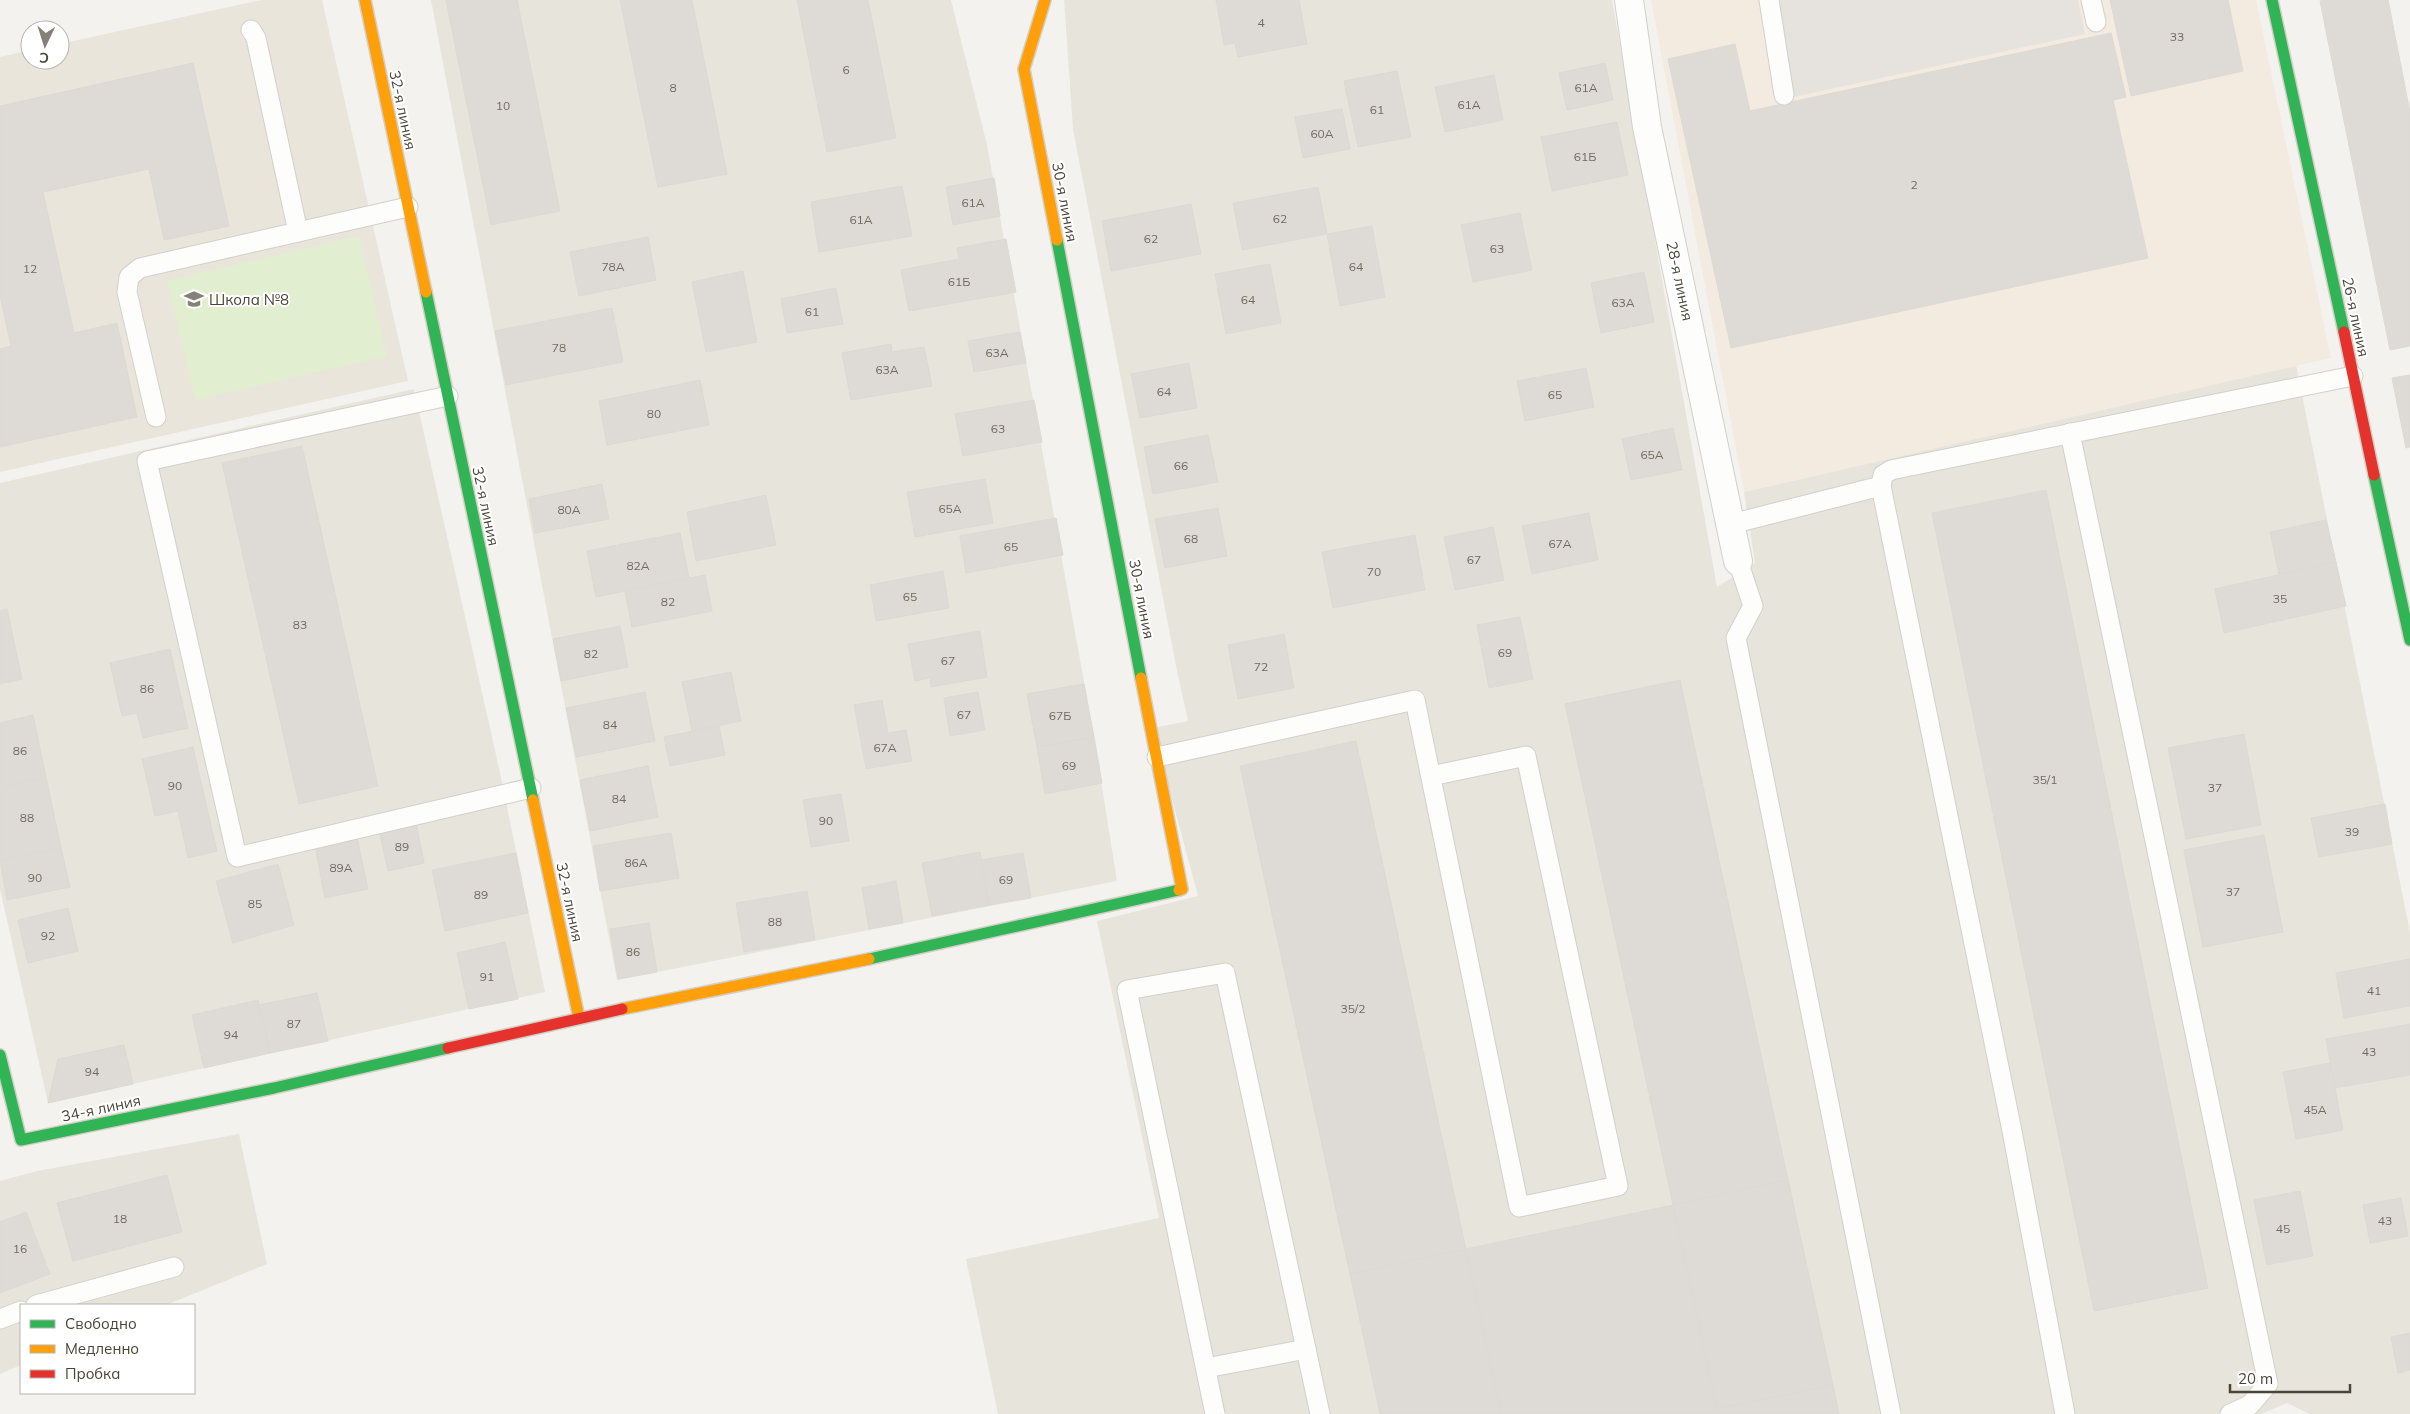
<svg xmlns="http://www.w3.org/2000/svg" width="2410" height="1414" font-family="Mulish,sans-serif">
	<rect width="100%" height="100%" fill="#f4f2ee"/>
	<!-- residential -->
	<g fill="#e7e4dc">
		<path d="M431,0H951L987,145L1094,737L1117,881L617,980Z"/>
		<path d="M1064,0H1612L1717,587L1755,563L1744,492L2296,365L2410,932V1414H2310L2287,1403L2261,1414H998L966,1259L1159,1218L1097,921L1198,896L1153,728L1188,721L1176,666L1073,129Z"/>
		<path d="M414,389L499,768L545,992L48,1103L0,889V483Z"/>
		<path d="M239,1134L267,1264L166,1305H21V1365L0,1374V1181L37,1171Z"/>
	</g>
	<!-- commercial -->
	<path fill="#f3ebdf" d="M1651,0H2256L2331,358L1744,492Z"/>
	<!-- education -->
	<path fill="#eae5da" d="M261,0H322L408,381L0,472V57L30,50V60H60V44Z"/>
	<!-- green -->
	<path fill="#e1eecf" d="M359,236L387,356L195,400L167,281Z"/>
	<!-- parking -->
	<path fill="#e6e3df" d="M1779,0H2078L2085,34L1794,97Z"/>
	<!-- building -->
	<g fill="#dedbd6" stroke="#dcd9d4">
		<path d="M446,0H517L560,211L491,225Z"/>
		<path d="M620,0H692L727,174L658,187Z"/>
		<path d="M797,0H868L896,138L827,152Z"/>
		<path d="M1216,0H1299L1307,44L1238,57L1235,43L1224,45Z"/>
		<path d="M2110,0H2228L2243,71L2131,96Z"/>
		<path d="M2326,0H2388L2410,112V346L2390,350L2320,1Z"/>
		<path d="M2111,33L2126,97L2113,100L2148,258L1731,348L1668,59L1735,44L1750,111Z"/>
		<path d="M193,63L229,226L164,240L149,169L43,192L74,333L117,323L137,417L0,447V349L11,346L0,296V106Z"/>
		<path d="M1605,63L1613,100L1567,110L1559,73Z"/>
		<path d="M1397,71L1411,137L1358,147L1344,81Z"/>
		<path d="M1494,75L1503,120L1445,132L1435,87Z"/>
		<path d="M1342,109L1350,149L1303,158L1295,117Z"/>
		<path d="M1617,122L1628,175L1552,191L1541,137Z"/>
		<path d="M994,178L1000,216L953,225L946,187Z"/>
		<path d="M902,186L912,236L819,252L811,202Z"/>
		<path d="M1318,187L1327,234L1242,250L1233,203Z"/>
		<path d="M1191,204L1201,254L1111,271L1102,221Z"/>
		<path d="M1520,213L1532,270L1473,282L1461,225Z"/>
		<path d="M1372,226L1385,297L1340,306L1327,234Z"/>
		<path d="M648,237L656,280L579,296L570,252Z"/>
		<path d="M1006,239L1016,292L909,311L901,270L959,259L957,248Z"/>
		<path d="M1270,264L1281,323L1226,334L1215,274Z"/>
		<path d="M743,271L757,342L706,352L692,282Z"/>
		<path d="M1644,272L1654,322L1601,333L1591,283Z"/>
		<path d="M836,288L843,324L787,333L781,299Z"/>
		<path d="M612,308L623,362L506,385L495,331Z"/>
		<path d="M1020,332L1026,363L974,372L968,341Z"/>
		<path d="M891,344L892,352L924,347L932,386L851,400L842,353Z"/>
		<path d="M1189,363L1197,408L1140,418L1131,374Z"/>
		<path d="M1586,368L1594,407L1525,421L1517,381Z"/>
		<path d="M2410,375V447L2406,448L2392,378Z"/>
		<path d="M700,380L709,425L607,445L599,401Z"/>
		<path d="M1034,400L1042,442L963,456L955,414Z"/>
		<path d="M1673,428L1682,470L1631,480L1622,439Z"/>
		<path d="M1208,435L1218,482L1153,494L1144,447Z"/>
		<path d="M302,446L378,786L299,804L222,463Z"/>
		<path d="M985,479L993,523L915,537L907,492Z"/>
		<path d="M602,484L609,519L535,533L529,499Z"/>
		<path d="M2046,490L2208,1288L2094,1311L1932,513Z"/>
		<path d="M766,495L776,545L696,561L687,512Z"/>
		<path d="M1218,508L1227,556L1165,568L1155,519Z"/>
		<path d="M1589,513L1598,560L1532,574L1522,526Z"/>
		<path d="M1056,518L1063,555L966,573L960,536Z"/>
		<path d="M2326,520L2336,562L2279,574L2270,532Z"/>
		<path d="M1493,527L1504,580L1455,590L1444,537Z"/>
		<path d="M680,533L689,578L596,597L587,551Z"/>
		<path d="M1415,535L1425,590L1333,608L1322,552Z"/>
		<path d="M2336,562L2346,606L2224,633L2215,589Z"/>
		<path d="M943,571L949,608L876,621L870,585Z"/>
		<path d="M705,575L712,611L632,627L625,591Z"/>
		<path d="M7,609L22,679L0,684V611Z"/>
		<path d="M1520,617L1533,679L1489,688L1477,625Z"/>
		<path d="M620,626L628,667L561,681L553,639Z"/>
		<path d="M980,631L987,677L931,687L930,678L915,681L908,644Z"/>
		<path d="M1284,634L1294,688L1238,699L1228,645Z"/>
		<path d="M170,649L188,728L143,738L137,713L122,716L110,663Z"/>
		<path d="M731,672L741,721L692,731L682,682Z"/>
		<path d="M1680,680L1788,1180L1673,1205L1565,704Z"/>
		<path d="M1084,684L1094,737L1037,747L1027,694Z"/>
		<path d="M645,692L655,741L576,757L566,708Z"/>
		<path d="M978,692L985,730L950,736L944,698Z"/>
		<path d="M882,700L888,733L906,730L912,761L866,769L854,705Z"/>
		<path d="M33,715L46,777L0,787V723Z"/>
		<path d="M719,726L725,755L670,766L664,737Z"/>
		<path d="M2244,734L2261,825L2186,839L2168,748Z"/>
		<path d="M1094,737L1102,783L1045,794L1037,747Z"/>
		<path d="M1356,741L1466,1249L1350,1274L1240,766Z"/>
		<path d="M193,747L217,851L188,858L178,811L155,816L142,759Z"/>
		<path d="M648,766L658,817L590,831L580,780Z"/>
		<path d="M46,777L61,848L0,860V787Z"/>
		<path d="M841,794L849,841L811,847L803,800Z"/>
		<path d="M2385,804L2392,844L2319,857L2311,818Z"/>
		<path d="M416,822L424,863L388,871L379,830Z"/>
		<path d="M671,833L679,878L600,891L593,846Z"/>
		<path d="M2264,835L2283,932L2203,947L2184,850Z"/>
		<path d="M357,838L368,889L325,898L315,846Z"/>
		<path d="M61,848L70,887L7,900L0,860Z"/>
		<path d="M980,852L989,905L932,916L922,863Z"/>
		<path d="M516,853L528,913L445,931L432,870Z"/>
		<path d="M1023,853L1031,898L989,905L981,860Z"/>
		<path d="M278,864L294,925L233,943L216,881Z"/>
		<path d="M896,881L903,923L869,929L862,888Z"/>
		<path d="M807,891L815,940L744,952L736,903Z"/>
		<path d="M68,908L78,951L28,963L18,920Z"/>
		<path d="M649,923L657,972L618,979L610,929Z"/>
		<path d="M505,942L518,999L469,1009L457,953Z"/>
		<path d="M2410,959V1006L2344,1018L2336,973Z"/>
		<path d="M317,993L328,1041L270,1053L259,1005Z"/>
		<path d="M258,1000L270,1053L204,1068L192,1015Z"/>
		<path d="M2410,1024V1075L2335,1088L2326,1039Z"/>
		<path d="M124,1045L133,1084L48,1103L58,1059Z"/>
		<path d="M2330,1063L2343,1130L2296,1139L2283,1072Z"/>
		<path d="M167,1175L182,1232L73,1261L57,1203Z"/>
		<path d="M1788,1180L1833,1385L1717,1409L1673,1205Z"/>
		<path d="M2300,1191L2313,1256L2267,1265L2254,1200Z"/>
		<path d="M2401,1198L2408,1236L2370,1243L2363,1205Z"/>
		<path d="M1673,1205L1717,1409L1833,1385L1839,1414H1501L1466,1249Z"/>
		<path d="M26,1212L50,1274L0,1293V1222Z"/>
		<path d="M1466,1249L1501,1414H1380L1350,1274Z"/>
		<path d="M2410,1333V1370L2398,1373L2391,1337Z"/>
	</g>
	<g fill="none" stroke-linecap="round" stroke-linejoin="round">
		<defs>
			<g id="lane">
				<path d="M1769,0L1784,95"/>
				<path d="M2091,0L2096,22"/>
				<path d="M251,30L256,38L298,232"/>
				<path d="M448,396L147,461L237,857L531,788"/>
				<path d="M156,417L127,292L129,277L140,268L408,207"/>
				<path d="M2070,433L2268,1384L2250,1405L2230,1414"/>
				<path d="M1731,524L1881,486"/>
				<path d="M1738,561L1753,606L1736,638L1891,1414"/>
				<path d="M1157,757L1415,700L1519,1207L1618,1186L1526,756L1431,776"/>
				<path d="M36,1305L174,1267"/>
				<path d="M0,1319L21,1311"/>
				<path d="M1206,1368L1306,1349"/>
				<path d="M1215,1414L1127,990L1225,973L1320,1414"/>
				<path d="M2065,1414L2012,1131L1881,486L1883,475L1891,470L2353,376"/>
			</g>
			<path id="street" d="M1629,0L1647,127L1738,561"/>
			<g id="fast">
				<path d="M2272,0L2344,332"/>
				<path d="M1057,240L1141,678"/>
				<path d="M426,292L533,800"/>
				<path d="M2374,475L2410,640"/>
				<path d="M869,959L1179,890"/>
				<path d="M0,1055L21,1140L274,1088L448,1048"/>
			</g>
			<g id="slow">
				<path d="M365,0L426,292"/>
				<path d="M1045,0L1024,69L1057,240"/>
				<path d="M1141,678L1182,889L1179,890"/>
				<path d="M533,800L579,1018"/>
				<path d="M622,1009L869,959"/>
			</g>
			<g id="jam">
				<path d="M2344,332L2374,475"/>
				<path d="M448,1048L622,1009"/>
			</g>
		</defs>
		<!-- lane casing -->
		<use href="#lane" stroke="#d2d0cb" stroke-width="21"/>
		<!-- street casing -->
		<use href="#street" stroke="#d2d0cb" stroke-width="30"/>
		<!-- fast casing -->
		<use href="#fast" stroke="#d3cfc5" stroke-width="14"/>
		<!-- slow casing -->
		<use href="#slow" stroke="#d3cfc5" stroke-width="14"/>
		<!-- jam casing -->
		<use href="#jam" stroke="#d3cfc5" stroke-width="14"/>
		<!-- lane -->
		<use href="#lane" stroke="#fdfdfc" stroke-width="19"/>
		<!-- street -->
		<use href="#street" stroke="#fdfdfc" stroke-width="28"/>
		<!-- fast -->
		<use href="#fast" stroke="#30b455" stroke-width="11"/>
		<!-- slow -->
		<use href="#slow" stroke="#ff9f0a" stroke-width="11"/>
		<!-- jam -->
		<use href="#jam" stroke="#e5322d" stroke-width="11"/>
	</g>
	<!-- icons -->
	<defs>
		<symbol id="school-bare" viewBox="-9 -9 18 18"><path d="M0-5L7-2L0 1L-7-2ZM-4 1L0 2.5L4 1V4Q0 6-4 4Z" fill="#868178" stroke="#fff" stroke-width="2.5" paint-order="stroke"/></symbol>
	</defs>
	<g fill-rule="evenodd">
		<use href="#school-bare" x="180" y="285" width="28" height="28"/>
	</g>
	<g text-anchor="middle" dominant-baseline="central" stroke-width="4" stroke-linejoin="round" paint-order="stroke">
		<!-- number labels -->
		<g font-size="12" fill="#706a61">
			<text x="1261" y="22">4</text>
			<text x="2177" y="36">33</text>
			<text x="846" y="69">6</text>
			<text x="673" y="87">8</text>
			<text x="1586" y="87">61А</text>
			<text x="1469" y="104">61А</text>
			<text x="503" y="105">10</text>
			<text x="1377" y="109">61</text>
			<text x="1322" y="133">60А</text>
			<text x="1585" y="156">61Б</text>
			<text x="1914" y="184">2</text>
			<text x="973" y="202">61А</text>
			<text x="1280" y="218">62</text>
			<text x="861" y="219">61А</text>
			<text x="1151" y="238">62</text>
			<text x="1497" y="248">63</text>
			<text x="613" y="266">78А</text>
			<text x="1356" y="266">64</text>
			<text x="30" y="268">12</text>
			<text x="959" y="281">61Б</text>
			<text x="1248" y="299">64</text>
			<text x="1623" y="302">63А</text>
			<text x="812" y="311">61</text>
			<text x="559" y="347">78</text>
			<text x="997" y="352">63А</text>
			<text x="887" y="369">63А</text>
			<text x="1164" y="391">64</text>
			<text x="1555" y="394">65</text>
			<text x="654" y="413">80</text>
			<text x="998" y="428">63</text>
			<text x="1652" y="454">65А</text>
			<text x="1181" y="465">66</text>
			<text x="950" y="508">65А</text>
			<text x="569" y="509">80А</text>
			<text x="1191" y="538">68</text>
			<text x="1560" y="543">67А</text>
			<text x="1011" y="546">65</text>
			<text x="1474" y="559">67</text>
			<text x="638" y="565">82А</text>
			<text x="1374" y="571">70</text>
			<text x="910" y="596">65</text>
			<text x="2280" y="598">35</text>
			<text x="668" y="601">82</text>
			<text x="300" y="624">83</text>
			<text x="1505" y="652">69</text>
			<text x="591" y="653">82</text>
			<text x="948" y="660">67</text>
			<text x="1261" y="666">72</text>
			<text x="147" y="688">86</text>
			<text x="964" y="714">67</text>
			<text x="1060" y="715">67Б</text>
			<text x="610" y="724">84</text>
			<text x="885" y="747">67А</text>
			<text x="20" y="750">86</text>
			<text x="1069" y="765">69</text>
			<text x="2045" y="779">35/1</text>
			<text x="175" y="785">90</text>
			<text x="2215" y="787">37</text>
			<text x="619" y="798">84</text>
			<text x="27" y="817">88</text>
			<text x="826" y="820">90</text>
			<text x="2352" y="831">39</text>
			<text x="402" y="846">89</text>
			<text x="636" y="862">86А</text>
			<text x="341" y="867">89А</text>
			<text x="35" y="877">90</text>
			<text x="1006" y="879">69</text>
			<text x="2233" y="891">37</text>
			<text x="481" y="894">89</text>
			<text x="255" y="903">85</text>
			<text x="775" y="921">88</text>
			<text x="48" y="935">92</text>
			<text x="633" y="951">86</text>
			<text x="487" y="976">91</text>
			<text x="2374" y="990">41</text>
			<text x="1353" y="1008">35/2</text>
			<text x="294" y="1023">87</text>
			<text x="231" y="1034">94</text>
			<text x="2369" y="1051">43</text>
			<text x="92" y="1071">94</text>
			<text x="2315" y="1109">45А</text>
			<text x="120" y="1218">18</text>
			<text x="2385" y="1220">43</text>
			<text x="2283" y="1228">45</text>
			<text x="20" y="1248">16</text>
		</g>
		<!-- street labels -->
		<g font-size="15" fill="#4b4439" stroke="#fff">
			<text transform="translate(403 110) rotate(78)">32-я линия</text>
			<text transform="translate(1065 202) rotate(79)">30-я линия</text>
			<text transform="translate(1680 281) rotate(78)">28-я линия</text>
			<text transform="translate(2356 317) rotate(78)">26-я линия</text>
			<text transform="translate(486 506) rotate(78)">32-я линия</text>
			<text transform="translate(1142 599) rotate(79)">30-я линия</text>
			<text transform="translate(570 902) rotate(78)">32-я линия</text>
			<text transform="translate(101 1108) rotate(-12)">34-я линия</text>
		</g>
		<!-- poi labels -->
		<g font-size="15" fill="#4b4439" stroke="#fff" text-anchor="start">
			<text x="209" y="299">Школа №8</text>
		</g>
	</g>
	<!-- legend -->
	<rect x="20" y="1304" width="175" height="90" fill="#ffffff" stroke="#b7b4b0"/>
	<rect x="30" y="1320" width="25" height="8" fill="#30b455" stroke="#b7b4b0"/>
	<text x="65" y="1329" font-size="15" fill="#4b4439">Свободно</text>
	<rect x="30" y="1345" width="25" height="8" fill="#ff9f0a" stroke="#b7b4b0"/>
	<text x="65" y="1354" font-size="15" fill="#4b4439">Медленно</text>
	<rect x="30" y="1370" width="25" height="8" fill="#e5322d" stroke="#b7b4b0"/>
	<text x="65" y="1379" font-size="15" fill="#4b4439">Пробка</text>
	<!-- north arrow -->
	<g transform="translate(45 45) rotate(184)"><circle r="24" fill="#ffffff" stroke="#b7b4b0"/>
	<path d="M0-4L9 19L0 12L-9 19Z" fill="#868178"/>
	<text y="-8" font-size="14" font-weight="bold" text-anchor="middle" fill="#4b4439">С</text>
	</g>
	<!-- scale -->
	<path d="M2230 1384v8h120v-8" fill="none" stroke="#4b4439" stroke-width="2.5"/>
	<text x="2238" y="1384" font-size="15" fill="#4b4439" stroke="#ffffff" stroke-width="4" paint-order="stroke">20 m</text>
</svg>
